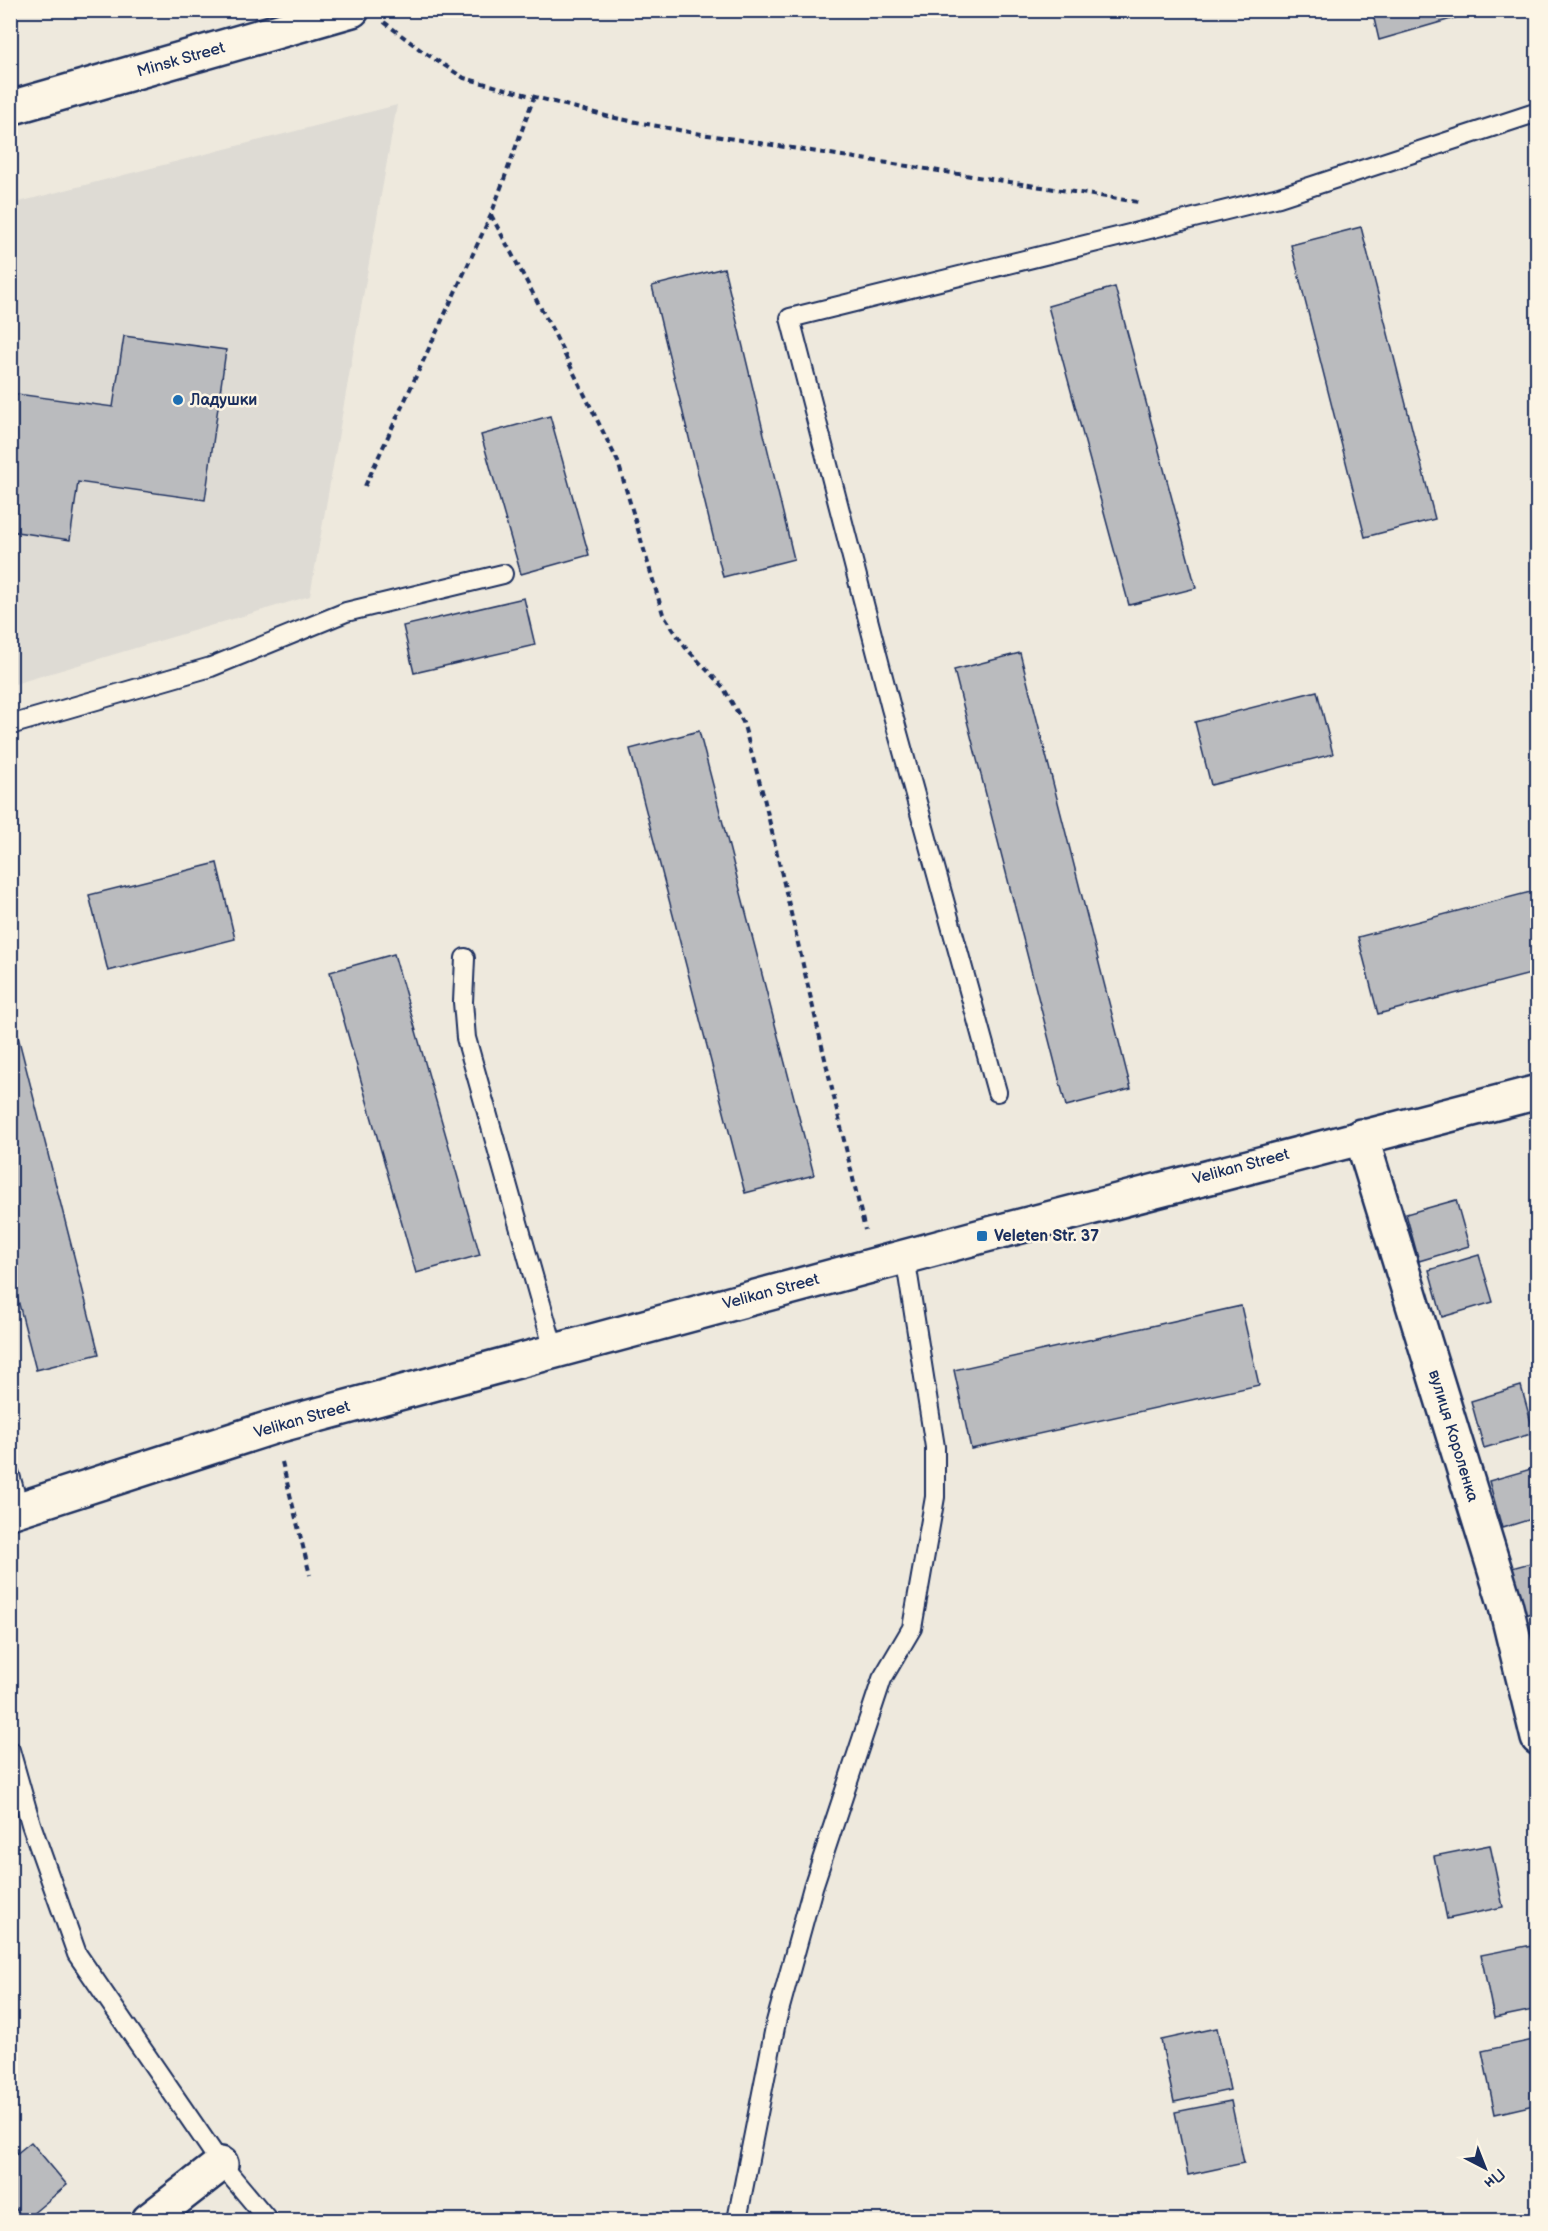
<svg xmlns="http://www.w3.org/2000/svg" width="1548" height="2231" font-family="'Balsamiq Sans',sans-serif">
	<rect width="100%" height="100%" fill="#eee9dd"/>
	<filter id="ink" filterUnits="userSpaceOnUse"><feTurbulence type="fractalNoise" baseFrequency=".0167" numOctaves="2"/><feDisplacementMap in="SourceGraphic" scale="12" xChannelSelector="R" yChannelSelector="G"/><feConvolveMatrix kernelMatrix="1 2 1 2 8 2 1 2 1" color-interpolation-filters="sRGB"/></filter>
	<g filter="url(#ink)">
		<!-- built -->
		<path fill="#dedbd4" d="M397,105L310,596L11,685V204Z"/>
		<!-- building -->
		<g fill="#babbbe" stroke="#1b2f5e" stroke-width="1.5">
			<path d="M1372,10H1482L1379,40Z"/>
			<path d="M1538,175V197L1532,176Z"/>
			<path d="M1361,227L1435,519L1365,537L1291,245Z"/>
			<path d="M724,268L794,559L723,577L652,286Z"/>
			<path d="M1115,287L1196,588L1129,605L1048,306Z"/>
			<path d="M124,336L226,350L205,500L78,482L70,540L10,531V393L113,407Z"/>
			<path d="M550,416L589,555L521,574L481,435Z"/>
			<path d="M524,598L535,645L414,673L403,626Z"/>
			<path d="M1020,653L1131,1089L1066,1106L954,670Z"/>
			<path d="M1317,691L1333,754L1211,785L1195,722Z"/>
			<path d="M699,731L814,1175L745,1193L630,749Z"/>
			<path d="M217,863L235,939L108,971L89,895Z"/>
			<path d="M1538,890V972L1378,1014L1358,937Z"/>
			<path d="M394,954L480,1255L416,1273L330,972Z"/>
			<path d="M10,1005L99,1354L36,1370L10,1269Z"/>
			<path d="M1456,1200L1469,1246L1419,1261L1406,1214Z"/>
			<path d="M1479,1255L1493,1302L1442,1317L1429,1270Z"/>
			<path d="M1241,1306L1259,1385L971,1449L954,1370Z"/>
			<path d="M1521,1386L1534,1433L1484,1448L1471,1401Z"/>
			<path d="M1538,1467V1517L1502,1528L1489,1481Z"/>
			<path d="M1538,1561V1611L1521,1616L1508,1569Z"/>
			<path d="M1490,1845L1503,1907L1447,1919L1434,1856Z"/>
			<path d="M1537,1944L1538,2009L1494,2018L1481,1955Z"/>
			<path d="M1217,2028L1230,2090L1174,2102L1161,2040Z"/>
			<path d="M1538,2039V2104L1495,2114L1482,2051Z"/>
			<path d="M1231,2101L1244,2163L1188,2175L1175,2112Z"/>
			<path d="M31,2142L67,2185L25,2220L10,2202V2159Z"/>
		</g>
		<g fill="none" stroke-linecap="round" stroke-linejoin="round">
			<defs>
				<g id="lane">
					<path d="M10,725L211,667L346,612L503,574"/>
					<path d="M465,958L463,1002L466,1038L554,1350"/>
					<path d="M997,1092L891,708L790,318L1279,197L1538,112"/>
					<path d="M10,1475L19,1508"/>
					<path d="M10,1750L31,1824L77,1954L221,2164L268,2220"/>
					<path d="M737,2220L776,2022L813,1887L882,1679L912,1628L935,1497V1447L905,1256"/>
				</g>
				<g id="street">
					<path d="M10,108L352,10"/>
					<path d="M1361,1136L1505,1603L1538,1738"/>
					<path d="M149,2220L221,2164"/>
				</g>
				<path id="secondary" d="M10,1512L273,1427L982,1236L1538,1092"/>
			</defs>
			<!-- lane casing -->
			<use href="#lane" stroke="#1b2f5e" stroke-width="22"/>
			<!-- street casing -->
			<use href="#street" stroke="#1b2f5e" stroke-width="38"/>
			<!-- secondary casing -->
			<use href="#secondary" stroke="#1b2f5e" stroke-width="38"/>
			<!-- path -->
			<g stroke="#1b2f5e" stroke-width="4" stroke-dasharray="6 4.5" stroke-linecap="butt">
				<path d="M384,22L422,51L464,78L610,117L689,132L1138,202"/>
				<path d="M491,215L552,329L618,462L663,614L685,647L723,687L743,722L764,798L865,1230"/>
				<path d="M365,486L491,215L534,97"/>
				<path d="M282,1462L310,1575"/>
			</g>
			<!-- lane -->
			<use href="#lane" stroke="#fcf5e5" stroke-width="18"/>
			<!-- street -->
			<use href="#street" stroke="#fcf5e5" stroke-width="33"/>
			<!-- secondary -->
			<use href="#secondary" stroke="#fcf5e5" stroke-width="33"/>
		</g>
	</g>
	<!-- markers -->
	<g fill="#1f6fb2" stroke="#fcf5e5" stroke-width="2">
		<circle cx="178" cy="400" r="6"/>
		<rect x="976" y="1230" width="12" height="12" rx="3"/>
	</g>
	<g text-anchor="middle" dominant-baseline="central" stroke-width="5" stroke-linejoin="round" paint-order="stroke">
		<!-- street labels -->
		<g font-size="16" fill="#1b2f5e" stroke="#fcf5e5">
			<text transform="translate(181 60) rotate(-16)">Minsk Street</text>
			<text transform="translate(1241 1167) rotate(-15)">Velikan Street</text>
			<text transform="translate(771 1292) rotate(-15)">Velikan Street</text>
			<text transform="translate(302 1420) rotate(-16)">Velikan Street</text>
			<text transform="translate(1453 1436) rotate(73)">вулиця Короленка</text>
		</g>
		<!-- poi labels -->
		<g font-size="16" font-weight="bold" fill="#1b2f5e" stroke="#fcf5e5" text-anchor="start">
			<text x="190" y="400">Ладушки</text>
			<text x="994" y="1236">Veleten Str. 37</text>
		</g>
	</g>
	<!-- margin -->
	<rect width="1548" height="2231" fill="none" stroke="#fcf5e5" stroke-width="36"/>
	<rect x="18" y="18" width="1512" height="2195" fill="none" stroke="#1b2f5e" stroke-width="2" filter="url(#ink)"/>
	<!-- north arrow -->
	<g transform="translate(1485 2168) rotate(138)" stroke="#fcf5e5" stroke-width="4.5" paint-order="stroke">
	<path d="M0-4.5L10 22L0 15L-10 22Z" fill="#1b2f5e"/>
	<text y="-9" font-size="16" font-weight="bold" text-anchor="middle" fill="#1b2f5e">Пн</text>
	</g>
</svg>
